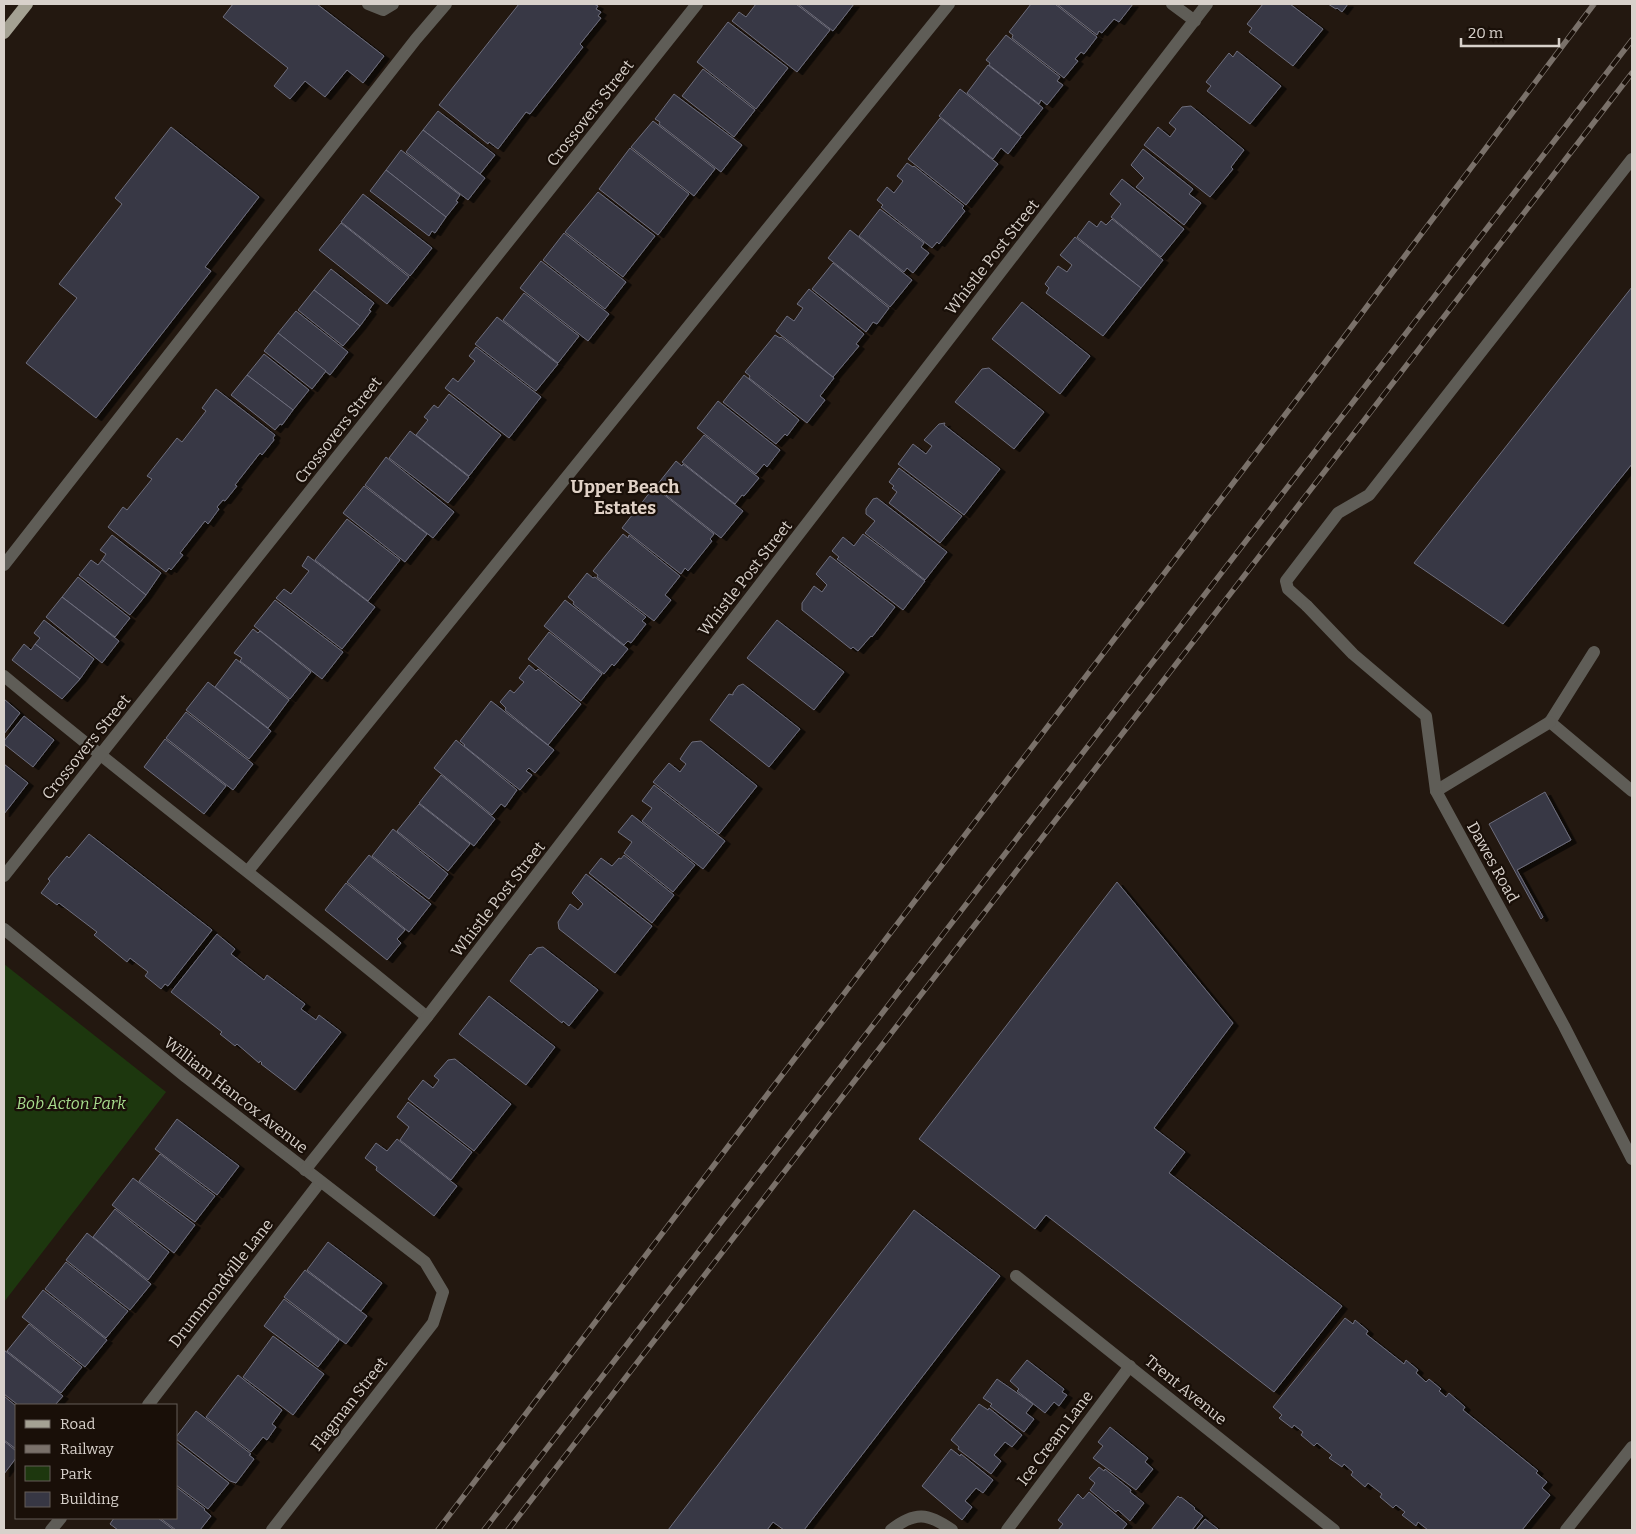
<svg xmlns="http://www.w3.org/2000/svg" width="1636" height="1534" font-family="Bitter,serif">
	<defs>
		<filter id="shadow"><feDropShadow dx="5.5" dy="3" stdDeviation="0" flood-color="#0009"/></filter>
	</defs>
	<rect width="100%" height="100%" fill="#231810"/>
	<!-- green -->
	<path fill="#1d370e" d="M4,964L166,1092L4,1302Z"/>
	<!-- building -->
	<g fill="#373744" stroke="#6e6e7d" filter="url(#shadow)">
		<path d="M233,4H317L384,56L363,83L347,70L325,97L305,81L290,99L274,86L288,68L223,17Z"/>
		<path d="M519,4H594L598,6L596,9L601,12L598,16L601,18L580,44L583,47L530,114L526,112L498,149L489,142L488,144L439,105Z"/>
		<path d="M756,4H796L830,30L797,72L732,21L739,12L746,17Z"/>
		<path d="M798,4H854L833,31Z"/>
		<path d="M1031,4H1055L1097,37L1084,54L1081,52L1075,59L1078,61L1064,78L1012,38L1013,35L1009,32Z"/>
		<path d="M1057,4H1133L1119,22L1114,19L1102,33L1099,31L1097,35Z"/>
		<path d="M1263,4H1290L1323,29L1293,66L1249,32L1252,28L1247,24Z"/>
		<path d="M1328,4H1348L1342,12L1337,8L1336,9Z"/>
		<path d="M728,22L788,68L756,109L697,62Z"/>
		<path d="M1006,35L1060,77L1057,81L1063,85L1047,105L1041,100L1039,104L989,65L990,63L986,60Z"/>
		<path d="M1237,51L1281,86L1250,124L1207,91L1211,86L1206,82L1229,53L1233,57Z"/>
		<path d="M988,65L1043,108L1021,136L967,93Z"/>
		<path d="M703,69L755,110L734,137L682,96Z"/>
		<path d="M960,89L1021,137L1008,154L1001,148L993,159L939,116Z"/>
		<path d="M674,94L742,145L721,172L659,124L660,122L655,119Z"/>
		<path d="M1191,106L1244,150L1231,167L1233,169L1210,197L1144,145L1158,127L1170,137L1176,129L1169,123L1182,107Z"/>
		<path d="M438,111L495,155L480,174L423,130Z"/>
		<path d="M940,118L998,164L966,205L908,159Z"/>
		<path d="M653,121L715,169L694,196L631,147Z"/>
		<path d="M171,127L259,197L205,267L211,271L96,418L26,363L77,298L59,284L122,204L115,198Z"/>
		<path d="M423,130L485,178L468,200L406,152Z"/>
		<path d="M630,148L689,194L658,235L599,189Z"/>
		<path d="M1143,149L1193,189L1189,194L1201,203L1184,225L1136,187L1144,178L1131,165Z"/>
		<path d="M401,150L460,195L456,201L458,202L446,217L386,170Z"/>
		<path d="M907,163L913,167L914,166L964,206L962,208L965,211L939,244L937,242L932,248L881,207L883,205L877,200L887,187L894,193L903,181L897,176Z"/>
		<path d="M386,170L446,217L435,233L432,231L429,236L370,191Z"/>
		<path d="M1122,179L1184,229L1161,257L1111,217L1121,204L1110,194Z"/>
		<path d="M598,192L655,236L623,277L565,232Z"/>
		<path d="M363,194L432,248L410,276L341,222Z"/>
		<path d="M880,209L924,243L921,247L929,253L913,273L907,268L904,272L859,236Z"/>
		<path d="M1112,219L1163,260L1141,288L1077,237L1089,221L1097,227L1101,221L1106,225Z"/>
		<path d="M341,223L409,277L387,304L319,250Z"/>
		<path d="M850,230L912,280L890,307L828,258Z"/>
		<path d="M564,233L626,282L605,309L543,260Z"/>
		<path d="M1075,237L1141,288L1103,336L1046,293L1049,288L1045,284L1058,266L1067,272L1072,265L1060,255Z"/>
		<path d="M541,261L609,314L588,341L520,288Z"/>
		<path d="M833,263L889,308L877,324L873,322L866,332L812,289Z"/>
		<path d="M331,269L374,303L369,310L371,311L360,326L314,290Z"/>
		<path d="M1632,287V464L1503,624L1414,563Z"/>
		<path d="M809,289L864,334L856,344L859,346L833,377L776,331L787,316L794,321L803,308L797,304Z"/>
		<path d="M314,290L360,326L343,346L298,310Z"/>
		<path d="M524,293L579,336L558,363L503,320Z"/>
		<path d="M1022,302L1090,356L1060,394L992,339Z"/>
		<path d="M296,311L348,352L330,375L278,333Z"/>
		<path d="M497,317L558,364L536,391L475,344Z"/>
		<path d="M278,333L326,371L312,389L264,351Z"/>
		<path d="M775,335L780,338L781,337L834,378L820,396L825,400L807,423L749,378L750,376L745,372Z"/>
		<path d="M476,347L541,397L509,438L445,388L453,378L458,382L475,361L469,356Z"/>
		<path d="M264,354L309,390L293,410L247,375Z"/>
		<path d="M989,368L1044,412L1014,449L955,402L982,369Z"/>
		<path d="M247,375L293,410L282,425L280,424L275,430L231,395Z"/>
		<path d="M744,375L799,420L787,436L785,434L776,444L723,402Z"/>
		<path d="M216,389L275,435L273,438L274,440L262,455L260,453L235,485L237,486L225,501L223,500L217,507L219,509L208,524L205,521L180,553L183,555L171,570L169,568L166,572L108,527L123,507L127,510L152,479L147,476L177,438L182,442L206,411L202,408Z"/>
		<path d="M449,394L501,435L469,476L416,435L428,420L424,417L434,405L438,408Z"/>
		<path d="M718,401L780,450L767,467L764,464L756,474L697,428Z"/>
		<path d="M945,423L944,425L1000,469L964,515L898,464L913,444L926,454L932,446L924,440L939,424Z"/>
		<path d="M410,431L469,477L448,503L389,458Z"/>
		<path d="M704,435L759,478L744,496L742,495L735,504L682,462Z"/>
		<path d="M386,457L454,512L433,538L365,485Z"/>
		<path d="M676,461L682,466L683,464L743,511L721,538L662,492L664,490L657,485Z"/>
		<path d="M899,468L962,516L940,543L889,503L897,492L892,488L894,486L889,482Z"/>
		<path d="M364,486L427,534L405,562L343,513Z"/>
		<path d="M654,487L714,534L710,539L712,541L688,571L685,568L681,574L622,528Z"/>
		<path d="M877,498L947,552L925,580L865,533L875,521L866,514V509L873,499Z"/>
		<path d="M347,519L400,560L368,601L315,560Z"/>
		<path d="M623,534L628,538L629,535L680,576L665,595L671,600L654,621L597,577L598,575L593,571Z"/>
		<path d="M863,534L925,581L903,610L837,559L839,557L832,551L843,537L854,546Z"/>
		<path d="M112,535L161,573L146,595L102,560L106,554L100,550Z"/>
		<path d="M308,556L375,607L342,649L276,598L284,589L291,594L309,571L302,566Z"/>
		<path d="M830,556L895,607L872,637L871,636L858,651L853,647L851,649L802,610V603L814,586L822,592L827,585L816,574Z"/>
		<path d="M91,560L98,565L102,560L146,595L130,615L79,575Z"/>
		<path d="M587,573L593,578L595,577L646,617L642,621L646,624L631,643L628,641L624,645L573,604L574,602L568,597Z"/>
		<path d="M78,577L130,618L115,637L62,597Z"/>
		<path d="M62,597L119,641L102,663L46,617Z"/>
		<path d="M275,600L343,652L322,679L254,626Z"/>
		<path d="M565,600L628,649L614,666L612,664L604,674L544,626Z"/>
		<path d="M44,620L94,659L80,679L35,644L40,638L34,633Z"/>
		<path d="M777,620L844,672L814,710L747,658Z"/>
		<path d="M253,629L258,633L260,631L311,672L290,699L240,661L242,658L234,653Z"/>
		<path d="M549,632L602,674L581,701L528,659Z"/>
		<path d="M24,644L31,650L35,644L80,679L62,699L12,660Z"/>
		<path d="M236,659L289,700L268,728L215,687Z"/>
		<path d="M529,665L536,671L538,669L581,704L548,745L505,710L506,708L500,702L510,690L514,693L524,682L519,678Z"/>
		<path d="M208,682L271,731L249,759L186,710Z"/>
		<path d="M743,684L800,729L769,767L710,720L729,694L733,695V693L738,686Z"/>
		<path d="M4,699L20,713L4,734Z"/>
		<path d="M491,701L554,750L535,773L529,768L526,771L532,775L520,790L464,746L465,745L460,741Z"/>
		<path d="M186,712L253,764L233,790L166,738Z"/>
		<path d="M24,716L54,740L33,767L4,744V741Z"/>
		<path d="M165,739L226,786L204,814L144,767Z"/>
		<path d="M456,740L517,790L505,807L501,804L492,815L434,768Z"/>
		<path d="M701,741L757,786L719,834L653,782L669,763L680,772L686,764L680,759L686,750L692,742Z"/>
		<path d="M4,764L28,783L4,814Z"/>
		<path d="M441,775L495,819L474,846L419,803Z"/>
		<path d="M654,785L725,841L703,869L642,821L652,808L642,801Z"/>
		<path d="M1545,792L1571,840L1517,870L1543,917L1541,919L1489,824Z"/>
		<path d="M419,804L470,844L448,871L397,831Z"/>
		<path d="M632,815L695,865L673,892L624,853L632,842L618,832Z"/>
		<path d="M393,829L448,874L429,899L372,856Z"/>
		<path d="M89,834L212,930L168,986L165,984L161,989L145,976L148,972L130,958L127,962L94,935L97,932L59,903L57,905L41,893L50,881L48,879L67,856L69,858Z"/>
		<path d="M369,855L431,904L409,932L347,882Z"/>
		<path d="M624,855L674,895L652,923L589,873L601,858L612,866L619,858L621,859Z"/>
		<path d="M586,874L652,926L615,973L559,929L558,922L570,904L578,910L583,904L572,893Z"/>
		<path d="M1117,882L1233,1023L1154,1128L1185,1152L1169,1173L1342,1306L1274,1392L1046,1215L1035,1229L919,1139Z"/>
		<path d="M346,883L405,930L397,939L401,943L387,960L325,910Z"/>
		<path d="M217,934L235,949L231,954L264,980L267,975L305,1004L301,1009L316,1020L319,1015L341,1032L295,1090L261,1064L262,1063L260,1061L259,1063L237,1044L235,1046L220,1034L222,1032L171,992Z"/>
		<path d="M543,947L598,990L569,1026L563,1021L562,1023L510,981L530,954L531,955L537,948Z"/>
		<path d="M489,996L555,1047L526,1085L459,1034Z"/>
		<path d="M455,1059L511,1104L474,1151L408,1099L423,1080L433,1088L439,1080L434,1076L448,1060Z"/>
		<path d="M408,1102L472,1152L451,1180L400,1140L409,1127L397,1117Z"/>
		<path d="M177,1119L239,1166L217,1195L155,1149Z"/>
		<path d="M397,1139L457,1186L434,1216L376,1170L377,1167L365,1158L376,1143L387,1151Z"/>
		<path d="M160,1154L215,1196L195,1222L139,1181Z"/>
		<path d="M133,1178L195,1225L174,1253L112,1205Z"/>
		<path d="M115,1209L169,1252L148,1280L93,1237Z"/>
		<path d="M914,1210L1000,1276L804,1530H784L773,1522L767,1530H668Z"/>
		<path d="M87,1233L151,1284L130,1310L66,1260Z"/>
		<path d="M328,1242L382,1283L361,1311L307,1270Z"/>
		<path d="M66,1262L128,1311L106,1338L45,1289Z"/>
		<path d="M305,1270L367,1316L346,1344L284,1297Z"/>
		<path d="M43,1290L107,1340L85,1367L22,1317Z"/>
		<path d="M284,1299L339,1340L318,1367L264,1326Z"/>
		<path d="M1345,1318L1353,1324L1355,1320L1368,1331L1366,1334L1404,1364L1406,1360L1418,1370L1416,1373L1426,1382L1429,1379L1441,1389L1439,1391L1446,1397L1449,1393L1465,1407L1463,1410L1538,1471L1536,1473L1547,1482L1542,1488L1550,1495L1522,1530H1428L1418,1522L1416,1526L1402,1515L1405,1512L1396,1505L1393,1508L1380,1497L1382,1494L1368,1483L1365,1487L1351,1475L1353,1472L1344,1464L1342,1467L1329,1458L1332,1455L1317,1443L1314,1446L1301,1435L1303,1432L1294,1425L1292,1428L1279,1418L1282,1415L1273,1407Z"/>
		<path d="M29,1324L82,1367L61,1393L7,1351Z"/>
		<path d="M273,1336L324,1374L293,1415L243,1377Z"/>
		<path d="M4,1350L63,1396L55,1405H18L4,1394Z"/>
		<path d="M1027,1360L1064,1389L1062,1392L1067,1395L1059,1406L1054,1402L1045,1413L1017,1391L1019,1389L1010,1381Z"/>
		<path d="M238,1375L282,1410L272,1424L276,1427L267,1440L263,1437L251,1452L206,1417Z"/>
		<path d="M997,1379L1033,1404L1026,1413L1034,1419L1024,1432L990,1406L992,1404L983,1398Z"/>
		<path d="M4,1396L16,1406V1449L4,1440Z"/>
		<path d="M979,1404L988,1410L989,1408L1022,1435L1012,1447L1005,1442L994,1455L1001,1461L991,1474L958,1449L959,1447L951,1440Z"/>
		<path d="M196,1411L251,1454L249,1455L254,1459L236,1483L230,1481L176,1439V1437Z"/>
		<path d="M1110,1427L1148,1458L1145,1462L1153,1469L1136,1490L1093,1458L1103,1446L1098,1442Z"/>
		<path d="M4,1441L16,1451V1458L4,1474Z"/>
		<path d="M176,1442L229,1483L208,1509L176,1485Z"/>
		<path d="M951,1449L960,1456L961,1454L993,1480L983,1493L976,1488L965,1501L972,1507L962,1520L922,1486Z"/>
		<path d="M1099,1467L1104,1471L1105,1469L1131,1490L1130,1492L1144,1503L1130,1521L1118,1510L1116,1512L1090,1490L1095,1483L1089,1478Z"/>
		<path d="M176,1487L205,1509L204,1510L211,1516L200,1530H176L160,1518H176Z"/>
		<path d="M1089,1492L1127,1524L1122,1530H1058L1063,1524L1058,1520L1078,1494L1083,1499Z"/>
		<path d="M1178,1496L1180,1498L1181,1497L1195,1508L1194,1509L1203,1516L1192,1530H1151Z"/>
		<path d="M114,1518H158L174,1530H118L110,1524Z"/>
		<path d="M1205,1519L1218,1529L1217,1530H1196Z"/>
	</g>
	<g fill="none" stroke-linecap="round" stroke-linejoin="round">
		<!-- lane -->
		<g stroke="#5f5d57" stroke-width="12">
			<path d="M1172,4L1195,21"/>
			<path d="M4,565L416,39L446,4"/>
			<path d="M1307,606L1288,589L1286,581L1338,513L1369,495L1632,159"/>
			<path d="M1594,652L1550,722L1632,791"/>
			<path d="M4,676C143,792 288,901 427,1017"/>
			<path d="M1436,791L1550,722"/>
			<path d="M248,871L949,4"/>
			<path d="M148,1405L320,1182"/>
			<path d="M51,1530L61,1518"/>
			<path d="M891,1530C915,1511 928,1513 952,1530"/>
			<path d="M1007,1530L1130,1366"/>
			<path d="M1566,1530L1632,1447"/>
		</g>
		<!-- street -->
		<g stroke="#5f5d57" stroke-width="12">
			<path d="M368,4L383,10L393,4"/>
			<path d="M1307,606L1353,654L1426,716L1436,791L1564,1026L1632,1159"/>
			<path d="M4,876L697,4"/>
			<path d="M4,929L186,1077L425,1262L443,1292L433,1323L272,1530"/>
			<path d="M305,1170L427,1017L1207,4"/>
			<path d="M1016,1276L1334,1530"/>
		</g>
		<!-- primary -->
		<path stroke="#a4a193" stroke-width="12" d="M4,33L27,4"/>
		<defs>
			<g id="rail">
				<path d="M438,1530L773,1087L1320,369L1594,4"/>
				<path d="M484,1530L1632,40"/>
				<path d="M508,1530L1632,73"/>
			</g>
		</defs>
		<!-- rail casing -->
		<use href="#rail" stroke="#7a716a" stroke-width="5.5"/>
		<!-- rail -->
		<use href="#rail" stroke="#190f08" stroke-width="4" stroke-dasharray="11" stroke-linecap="butt"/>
	</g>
	<g text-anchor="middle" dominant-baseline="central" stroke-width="4.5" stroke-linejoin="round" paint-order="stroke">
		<!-- street labels -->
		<g font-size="16" fill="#d8d1cb" stroke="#190f08">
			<text transform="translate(590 113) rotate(-52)">Crossovers Street</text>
			<text transform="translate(992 257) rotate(-52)">Whistle Post Street</text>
			<text transform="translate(338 430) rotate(-52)">Crossovers Street</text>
			<text transform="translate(745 578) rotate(-52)">Whistle Post Street</text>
			<text transform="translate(86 747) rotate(-51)">Crossovers Street</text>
			<text transform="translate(1493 862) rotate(61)">Dawes Road</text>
			<text transform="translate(498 899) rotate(-52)">Whistle Post Street</text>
			<text transform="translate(236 1095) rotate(38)">William Hancox Avenue</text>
			<text transform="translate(221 1283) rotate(-52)">Drummondville Lane</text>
			<text transform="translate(1186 1390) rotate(39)">Trent Avenue</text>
			<text transform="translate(349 1404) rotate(-52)">Flagman Street</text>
			<text transform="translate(1055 1438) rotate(-53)">Ice Cream Lane</text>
		</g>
		<!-- park labels -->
		<g font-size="16" font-style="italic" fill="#a7dc8c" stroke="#190f08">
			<text x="71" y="1103">Bob Acton Park</text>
		</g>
		<!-- neighbourhood labels -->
		<g font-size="18" font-weight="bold" fill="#e1d2c7" stroke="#190f08">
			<text x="625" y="487">Upper Beach<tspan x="625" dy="21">Estates</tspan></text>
		</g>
	</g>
	<!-- border -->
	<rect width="1636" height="1534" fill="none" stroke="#d8d1cb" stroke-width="10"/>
	<!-- legend -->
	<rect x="15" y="1404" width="162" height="115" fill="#190f08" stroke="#655d56"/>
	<rect x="25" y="1420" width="25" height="8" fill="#a4a193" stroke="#655d56"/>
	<text x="60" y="1429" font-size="15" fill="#d8d1cb">Road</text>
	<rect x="25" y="1445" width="25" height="8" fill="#7a716a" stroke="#655d56"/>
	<text x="60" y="1454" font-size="15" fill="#d8d1cb">Railway</text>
	<rect x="25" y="1466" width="25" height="15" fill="#1d370e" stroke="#655d56"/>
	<text x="60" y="1479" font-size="15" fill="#d8d1cb">Park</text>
	<rect x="25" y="1492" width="25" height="15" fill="#373744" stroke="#655d56"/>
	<text x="60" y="1504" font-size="15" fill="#d8d1cb">Building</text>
	<!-- scale -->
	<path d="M1461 38v8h98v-8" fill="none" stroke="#d8d1cb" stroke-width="2.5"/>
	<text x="1468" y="38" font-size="15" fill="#d8d1cb" stroke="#190f08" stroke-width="4" paint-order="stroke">20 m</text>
</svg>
